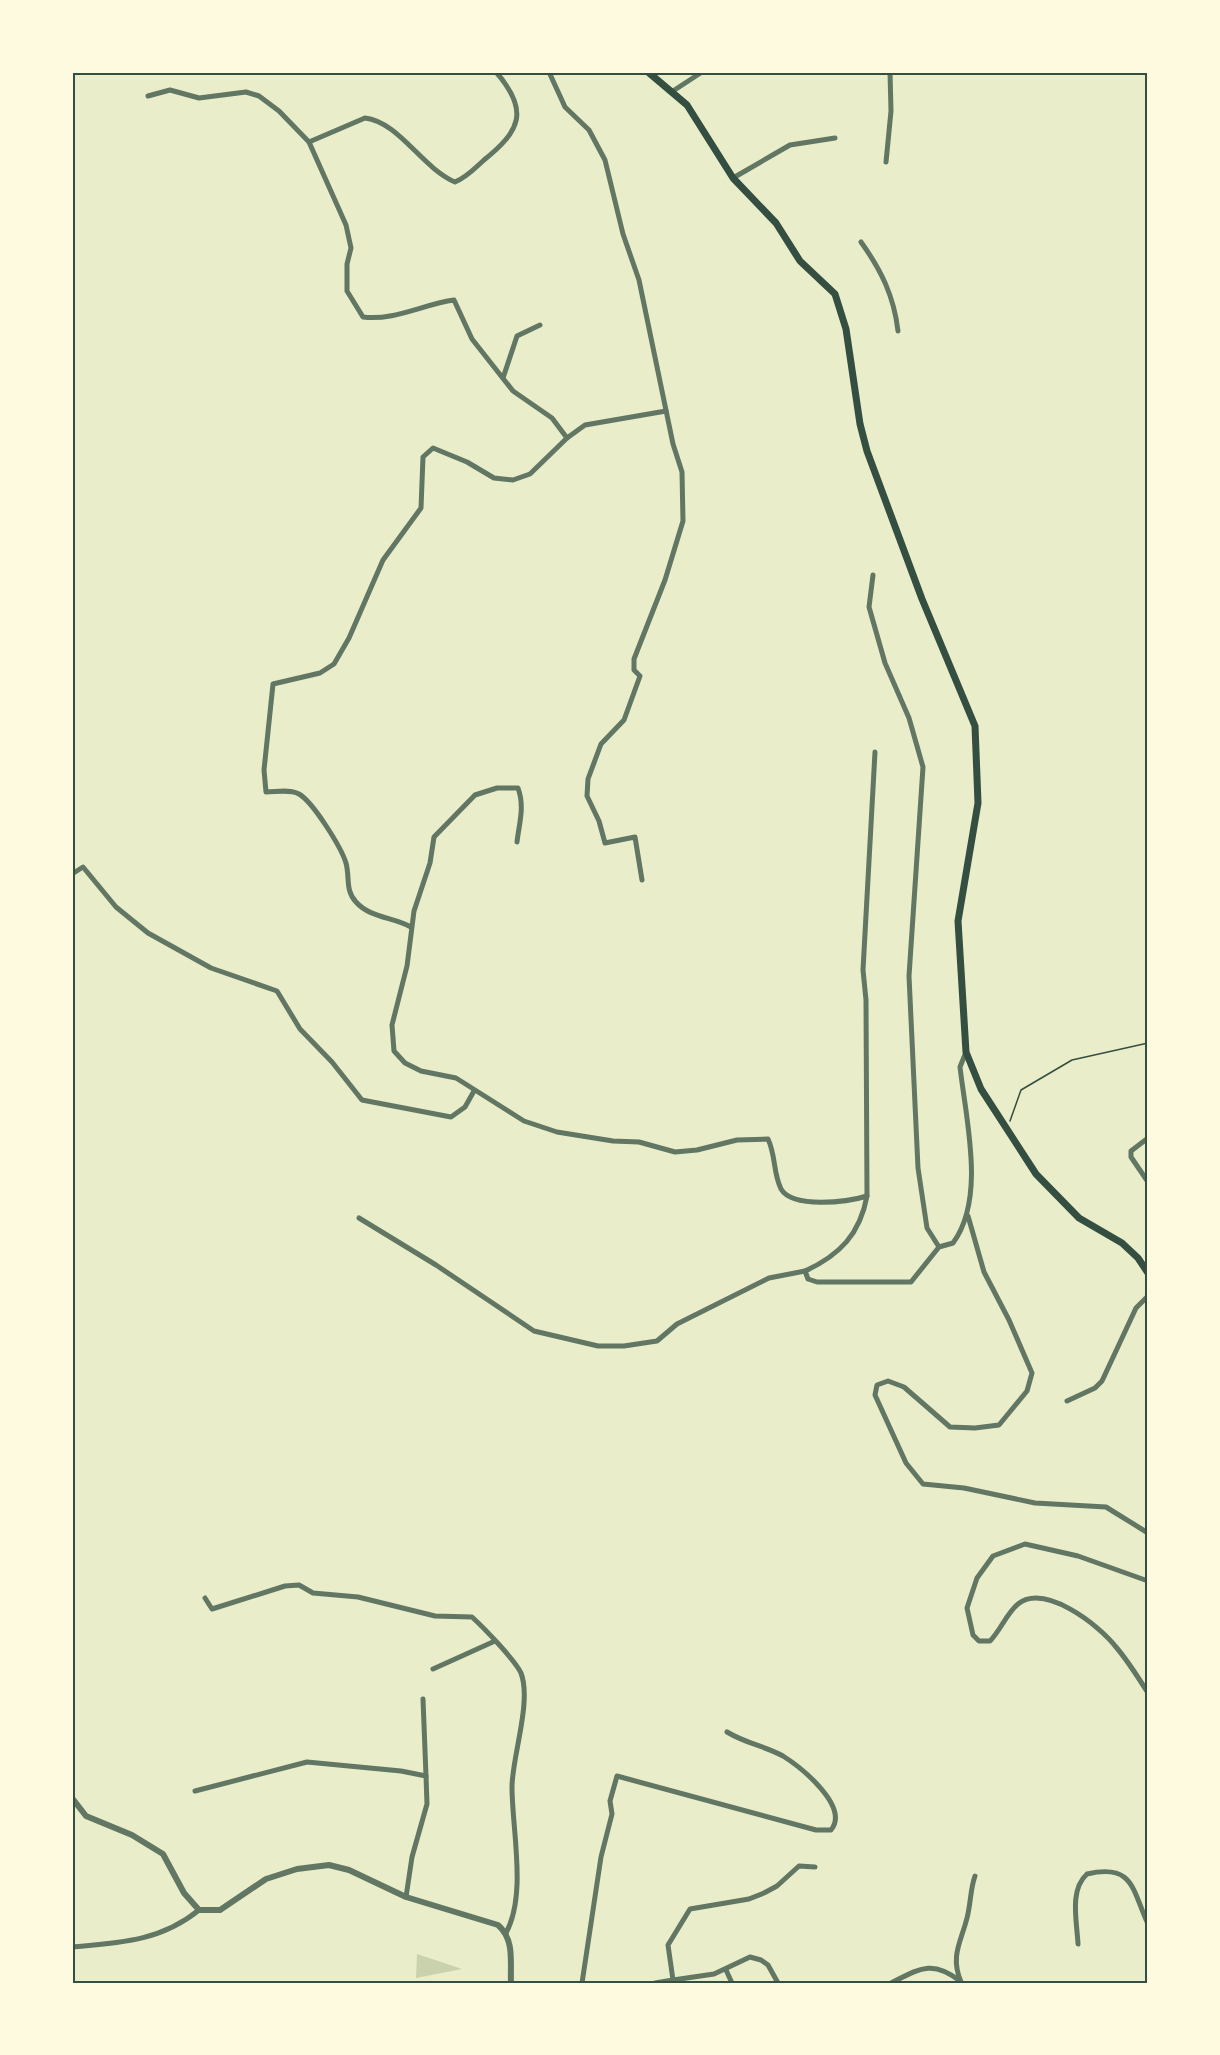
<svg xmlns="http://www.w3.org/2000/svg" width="1220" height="2055" font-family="Signika,sans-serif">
	<rect width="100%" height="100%" fill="#e9edc9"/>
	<!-- green -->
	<path fill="#cad2ad" d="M417,1954L462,1969L416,1978Z"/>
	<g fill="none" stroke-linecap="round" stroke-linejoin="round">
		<!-- path -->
		<path stroke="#344e41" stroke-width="1.5" d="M1010,1121L1021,1090L1072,1060L1148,1043"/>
		<!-- minor -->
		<g stroke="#617663" stroke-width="5">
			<path d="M549,72L565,107L589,130L605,160L623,234L639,280L673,444L682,472L683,521L665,580L634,659V670L640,676L624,720L601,744L588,779L587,796L599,821L605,843L635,837L642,880"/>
			<path d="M673,91L702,72"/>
			<path d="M148,96L170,90L199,98L246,92L259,96L279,111L309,142L365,118C399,122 422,168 455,182C467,177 474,169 484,160C520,131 530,111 496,72"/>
			<path d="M309,142L346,225L351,248L347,264V291L363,317C394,321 424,304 454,300L472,339L513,391L552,418L567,438"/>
			<path d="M886,162L891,111L890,72"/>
			<path d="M733,178L790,145L835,138"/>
			<path d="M861,242C881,270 894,296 898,331"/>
			<path d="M503,378L517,336L540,325"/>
			<path d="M873,575L869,607L885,663L909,718L923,767L909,976L918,1168L927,1228L939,1247"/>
			<path d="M517,842C519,824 525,807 518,788H497L475,795L434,837L430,863L414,911L407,966L392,1025L394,1051L405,1063L421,1071L456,1078L524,1121L557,1132L613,1141L639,1142L675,1152L697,1150L737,1140L768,1139C776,1156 773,1173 781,1189C793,1209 848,1202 867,1196C860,1234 840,1255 805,1271"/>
			<path d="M72,874L83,867L116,907L148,933L211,968L277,991L300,1029L332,1062L362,1100L451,1117L465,1107L474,1091"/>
			<path d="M411,927C394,917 370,918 356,902C345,890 350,878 346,863C341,847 313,802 299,794C290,789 276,792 266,792L264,770L273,684L320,673L334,664L349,638L383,560L421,508L423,457L433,448L467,462L494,478L513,480L530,474L567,438L585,425L666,411"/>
			<path d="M1148,1138L1131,1151V1157L1148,1182"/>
			<path d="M867,1196L866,1000L863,970L875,752"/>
			<path d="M968,1216L984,1272L1009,1320L1032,1373L1027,1391L999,1425L975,1428L950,1427L904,1387L888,1381L877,1385L875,1395L906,1463L923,1484L964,1488L1035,1503L1106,1507L1148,1533"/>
			<path d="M359,1218L436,1265L534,1331L598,1346H624L657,1341L677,1324L769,1278L805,1271L808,1279L817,1282H911L939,1247L953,1243C986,1198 966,1120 960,1067L966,1052"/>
			<path d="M1067,1401L1095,1388L1102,1381L1136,1308L1148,1296"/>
			<path d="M1148,1581L1078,1556L1025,1544L993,1556L977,1578L967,1608L973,1635L979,1641H990C1000,1631 1007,1613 1018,1604C1045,1583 1099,1625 1116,1647C1128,1661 1138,1677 1148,1693"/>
			<path d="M205,1598L212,1609L285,1586L299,1585L313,1593L358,1597L435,1616L472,1617C484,1628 515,1660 521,1673C532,1702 512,1757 512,1787C512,1830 527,1894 506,1933"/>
			<path d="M433,1669L495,1641"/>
			<path d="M423,1699L426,1776"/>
			<path d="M195,1791L307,1762L401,1771L426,1776L427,1804L412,1857L406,1897"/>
			<path d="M1078,1944C1077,1922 1069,1890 1087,1874C1134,1863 1132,1890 1148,1924"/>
			<path d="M72,1947C120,1943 161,1941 199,1910"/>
			<path d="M726,1970L732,1983"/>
			<path d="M673,1980L714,1974L750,1957L761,1960L768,1965L778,1983"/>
			<path d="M961,1982C950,1956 961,1942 967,1918C971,1903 970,1890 975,1876"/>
			<path d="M582,1983L601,1857L612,1814L610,1801L617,1776L816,1830H831C850,1807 802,1768 783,1756C765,1746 747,1744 727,1732"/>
			<path d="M655,1983L673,1980L668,1945L690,1909L749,1899L764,1893L777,1886L799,1866L815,1867"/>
			<path d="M891,1983C919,1969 932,1959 960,1981"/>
		</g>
		<!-- tertiary -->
		<path stroke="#617663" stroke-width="6" d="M72,1798L86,1816L132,1835L163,1854L184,1893L199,1910H220L266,1879L297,1869L329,1865L349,1870L406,1897L498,1925C515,1940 510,1962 511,1983"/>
		<!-- secondary -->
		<path stroke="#344e41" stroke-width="7" d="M648,72L687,105L733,178L776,223L800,261L835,294L846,329L860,424L867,451L922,599L975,726L978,803L958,921L966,1052L981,1089L1036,1174L1079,1218L1122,1243L1138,1258L1148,1273"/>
	</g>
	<!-- border -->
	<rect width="1220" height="2055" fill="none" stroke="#fefae0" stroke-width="147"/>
	<rect x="74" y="74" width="1072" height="1908" fill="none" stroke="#344e41" stroke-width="2"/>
</svg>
